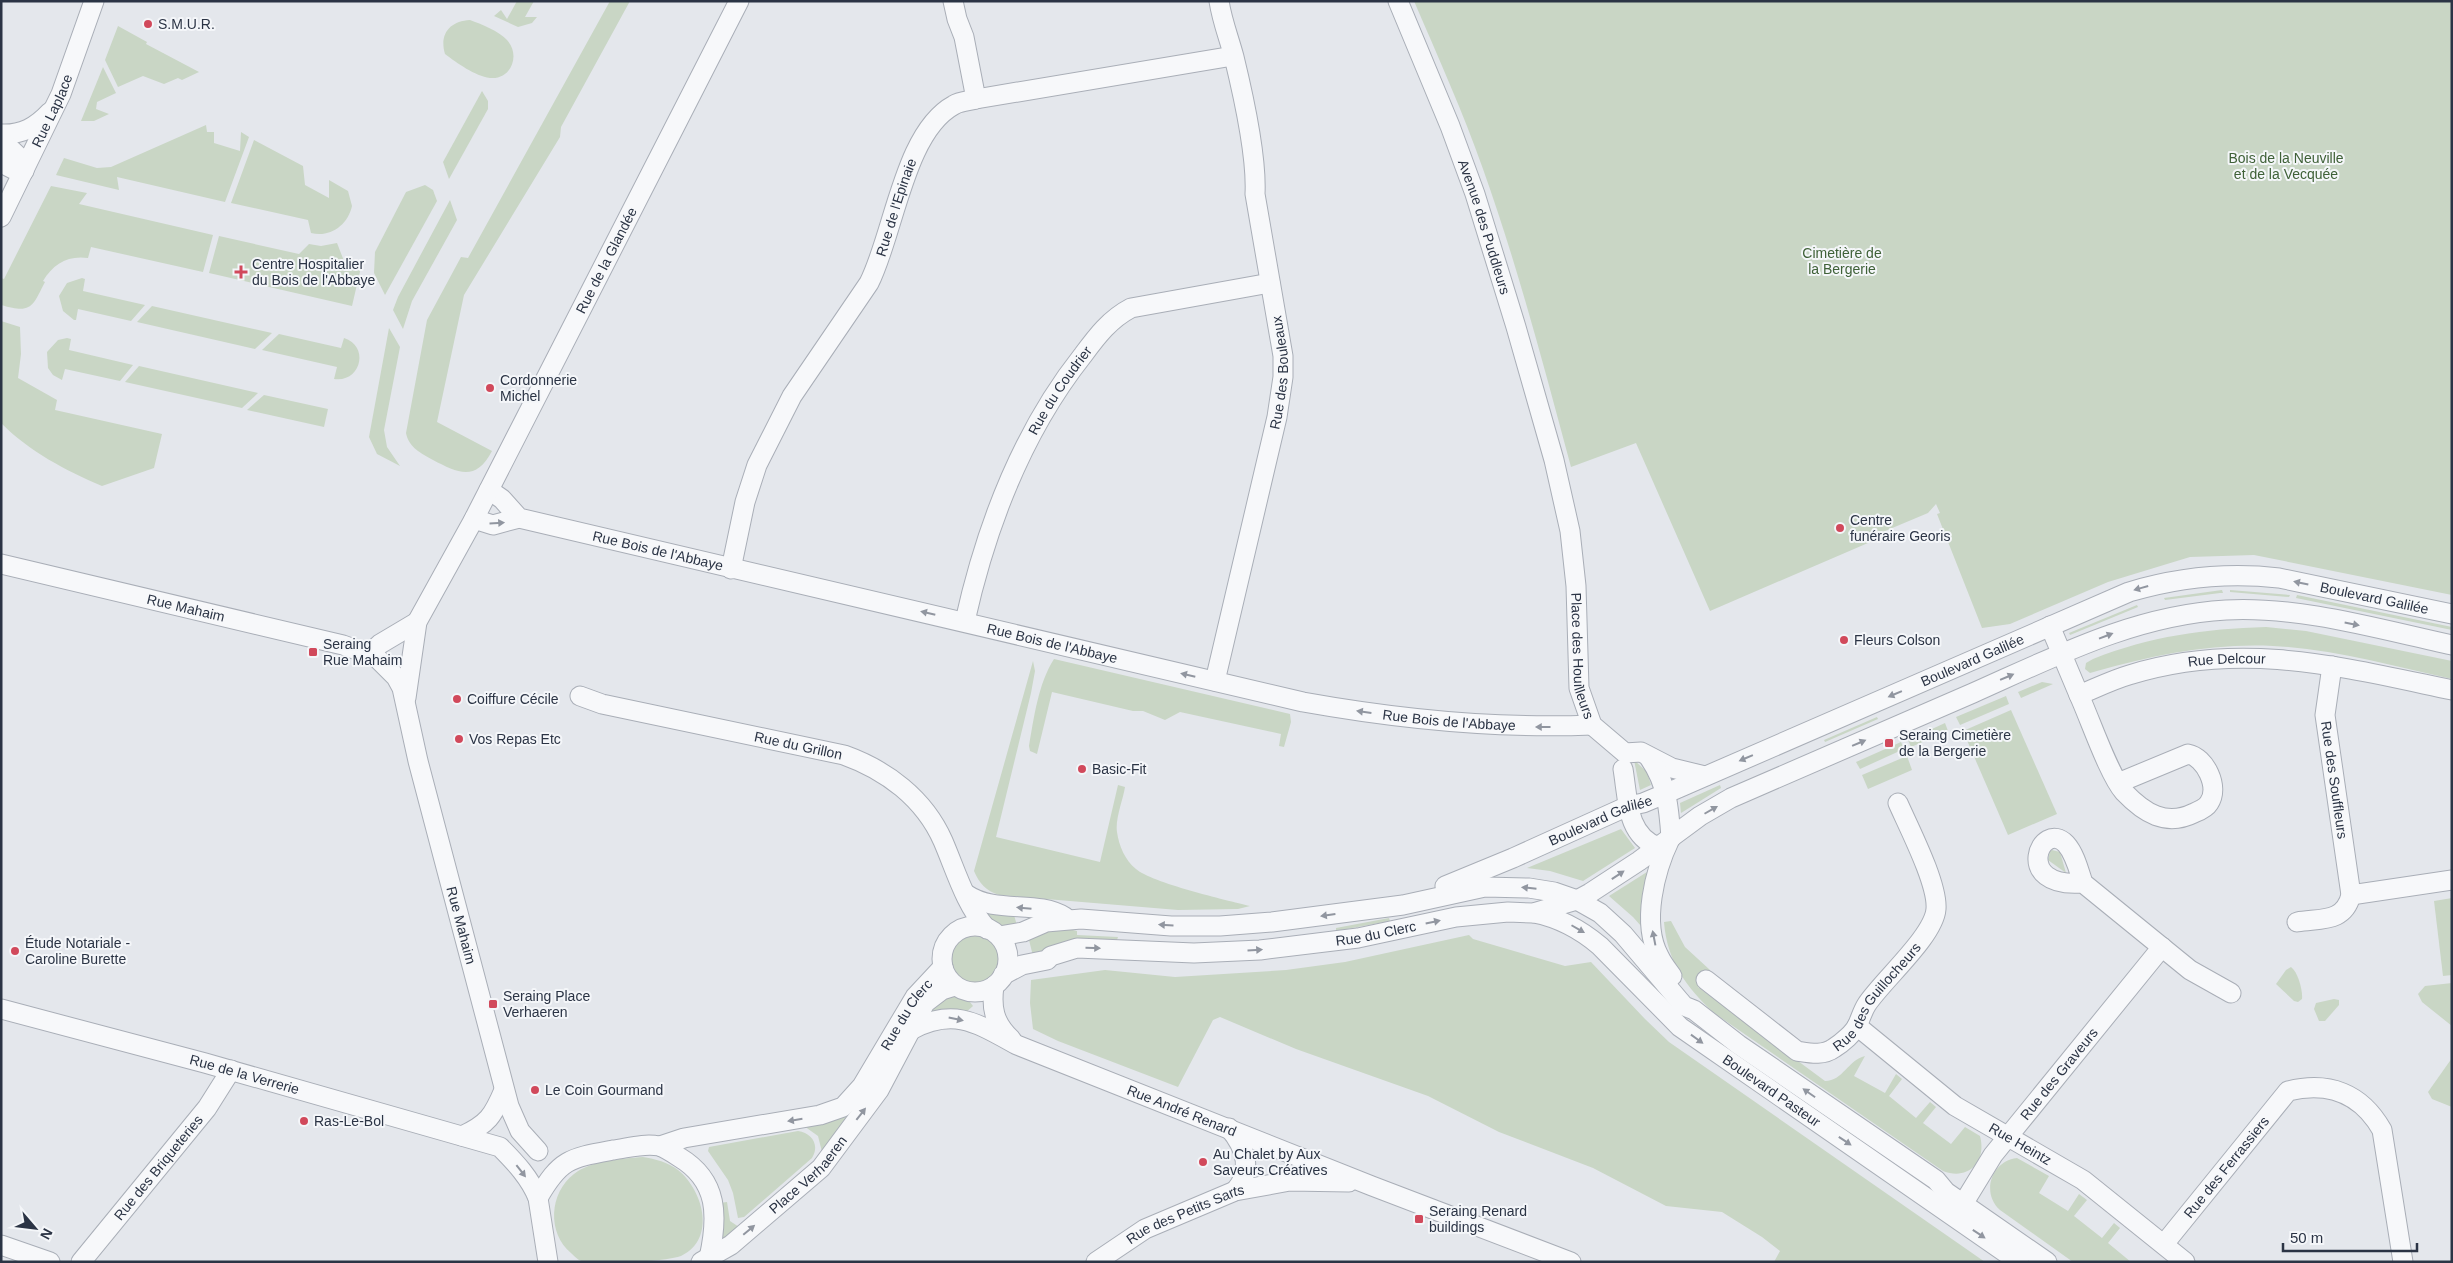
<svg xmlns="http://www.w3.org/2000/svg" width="2453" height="1263" font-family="Helvetica,sans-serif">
	<rect width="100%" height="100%" fill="#e4e7ec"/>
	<!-- green -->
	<g fill="#c9d6c5">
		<path d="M517,1H534L525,17H537L532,23L518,27L494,16L501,10L507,19Z"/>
		<path d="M610,1H630L561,127L560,137L464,295L437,422L492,451C476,482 458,473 433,460C421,453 409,448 406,433L427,320L461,257L468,258Z"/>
		<path d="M1414,1H2452V595L2254,555L2190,557L2108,582L2010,624L1982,628L1937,514L1940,513L1936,504L1928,513L1878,534L1868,543L1710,611L1636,443L1571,467C1544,367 1518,267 1483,169C1463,112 1438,57 1414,1Z"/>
		<path d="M470,20C481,24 499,31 507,40C521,55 511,80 490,78C475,76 457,63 445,54C439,34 450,21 470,20Z"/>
		<path d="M118,26L147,42L146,44L199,72L182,80L178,78L164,84L143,76L118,87L105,60Z"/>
		<path d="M103,67L116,93L97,102L96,109L109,114L94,121H81Z"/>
		<path d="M482,91L488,101V109L449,179L443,162Z"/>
		<path d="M206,125L207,132H214V143L240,151L241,132L249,137L225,202L117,177L119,190L56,175L64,158L97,168L111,167Z"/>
		<path d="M254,140L303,166L305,185L329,198V180L348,191L352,206C348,225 330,238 311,233L308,220L231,203Z"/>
		<path d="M425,185L433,190L437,201L385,295L374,273L375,252L406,192Z"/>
		<path d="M51,186L87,193L79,204L213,235L203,272L91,247L88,258C68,255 53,264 43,281L45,282C32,307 32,314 1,305V278L4,279Z"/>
		<path d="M450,200L457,220L412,301L403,329L393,310L398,297Z"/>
		<path d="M219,236L299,254L309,244L321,246L337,243L344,261L362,263L352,306L209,273Z"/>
		<path d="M82,278L85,279L83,291L145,305L131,321L78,309L76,320H74L63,311L59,296L67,283Z"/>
		<path d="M152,306L272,333L255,349L137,322Z"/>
		<path d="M1,321L20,327L21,354L18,378L57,400L55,410L162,434L154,468L102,486C65,470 30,452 1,423Z"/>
		<path d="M389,328L400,347L384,430L387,447L400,466L377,454L369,437Z"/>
		<path d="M279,334L341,348L344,338C370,346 361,383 334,379L337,367L262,350Z"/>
		<path d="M67,338L71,339L69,350L133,365L120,381L65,369L62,380L53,375L48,368L47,352L58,340Z"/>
		<path d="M139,366L258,393L242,408L125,382Z"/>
		<path d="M264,395L328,409L324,427L247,410Z"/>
		<path d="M2222,590L2223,593H2220L2165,600L2164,598Z"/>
		<path d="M2230,590L2290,595L2289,597L2230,592Z"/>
		<path d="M2297,595L2452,627V630L2296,598Z"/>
		<path d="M2137,605L2138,607L2070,635L2069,633Z"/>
		<path d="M2266,627L2306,631L2452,661V679C2393,666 2333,649 2273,646C2213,643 2154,655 2097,671L2090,673L2085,669L2086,663L2093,659C2151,636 2204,629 2266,627Z"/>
		<path d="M1054,659L1290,714L1291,722L1284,747L1279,746L1281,734L1180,712L1165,720L1143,711H1133L1052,692L1037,754L1030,751L1029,746C1034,718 1038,684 1054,659Z"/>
		<path d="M1033,661L1035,671L1031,693L996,837L1100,862L1118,785L1125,787C1123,800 1115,819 1117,832C1119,846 1125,860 1136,869C1152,883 1226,900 1250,906L1238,909L1178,910L999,895C986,891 979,883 974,871Z"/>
		<path d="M2042,682L2053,684L2021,698L2018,692Z"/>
		<path d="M2006,696L2009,704L1960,725L1956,717Z"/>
		<path d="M2011,710L2057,814L2008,835L1963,731Z"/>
		<path d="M1877,717L1878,719L1825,742L1824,740Z"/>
		<path d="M1945,723L1948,731L1911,747L1908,740Z"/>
		<path d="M1901,742L1904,749L1860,769L1856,762Z"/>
		<path d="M1907,756L1912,770L1868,789L1862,775Z"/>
		<path d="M1634,760L1647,772L1651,785L1640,790Z"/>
		<path d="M1720,785L1721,788L1681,813L1680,803Z"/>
		<path d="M1621,829L1635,848L1583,881L1550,871L1527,868Z"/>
		<path d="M2052,850L2060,852L2066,873L2048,860L2050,851Z"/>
		<path d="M1647,872L1643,890L1641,926L1633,917L1609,896Z"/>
		<path d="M2452,898V975L2443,976L2434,901Z"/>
		<path d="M984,913L1014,915L1018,929L993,924Z"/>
		<path d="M1389,918L1390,921L1336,931V928Z"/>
		<path d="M1671,921L1685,947L1710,970L1698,987L1825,1081C1843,1081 1848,1060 1865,1056L1854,1076L1885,1093L1896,1074L1902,1079L1889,1096L1916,1118L1930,1102L1936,1107L1923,1123L1951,1144L1965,1127L1980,1136C1987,1162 1968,1181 1943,1171L1714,1013C1686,987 1667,961 1664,922Z"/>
		<path d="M1056,926L1077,931V935L1118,937L1117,940L1077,938V942L1033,956L1028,936Z"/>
		<circle cx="975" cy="958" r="25"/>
		<path d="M1469,935L1473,939L1565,966L1591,962L1645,1019L1669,1042L1985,1262H1774L1780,1251L1762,1237L1722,1212L1666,1206L1593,1168L1499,1132L1428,1096L1296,1049L1220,1017L1213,1020L1178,1087L1058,1041L1033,1029L1030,1003L1031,980L1105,970L1175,977L1286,970L1345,962Z"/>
		<path d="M2291,967C2298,972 2303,991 2302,999L2298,1002L2294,1001L2276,984L2286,970Z"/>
		<path d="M2452,983V1026L2422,1002L2418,994L2425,986Z"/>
		<path d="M955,993L966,997L973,1006L964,1014L924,1015L928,1007Z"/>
		<path d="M2334,999L2339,1000V1005L2325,1021H2319L2314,1009L2316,1003Z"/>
		<path d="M895,1053L822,1152L818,1136L804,1126L819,1121Z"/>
		<path d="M2452,1058V1107L2432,1099L2428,1092Z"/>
		<path d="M798,1131C812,1133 820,1145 812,1158L744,1217L738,1218L733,1193L728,1180L708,1151L709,1147Z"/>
		<path d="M643,1157C655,1159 668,1162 678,1170C703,1190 717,1239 681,1256C659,1263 613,1262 587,1262C580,1262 576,1258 571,1253C547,1233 549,1193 574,1174C592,1160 621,1159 643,1157Z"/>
		<path d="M2017,1158L2049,1176L2039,1193L2068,1211L2079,1194L2087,1200L2074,1216L2102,1238L2114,1223L2120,1228L2108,1243L2131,1262H2073L2000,1210C1981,1193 1991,1161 2017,1158Z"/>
		<path d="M727,1202L730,1221L739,1227L721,1244L720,1203Z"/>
	</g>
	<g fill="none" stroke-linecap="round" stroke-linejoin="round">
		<defs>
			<g id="minor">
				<path d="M953,1L957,19L964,37L976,99"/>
				<path id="s1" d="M1398,1L1450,126L1475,194L1516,327L1554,460L1570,531L1576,586L1579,688L1592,725L1625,753L1641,752L1672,768L1705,776"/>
				<path d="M1,134C22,135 36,127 50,112"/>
				<path d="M1,140L19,157L24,171L13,169L1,163"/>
				<path id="s2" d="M1,217L61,94L94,1"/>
				<path id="s3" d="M489,490L502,499L519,518L1303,702C1398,719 1496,729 1592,725"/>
				<path d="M474,519L493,525L519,518"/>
				<path id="s4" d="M1,564L343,645L376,657L396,677L402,688L418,761L509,1106L520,1131L538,1151"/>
				<path id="s5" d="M731,569L745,502L757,465L792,396L869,283C894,234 904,132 954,105C960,101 969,101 976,99L1233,56"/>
				<path id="s6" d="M965,621C986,527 1022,432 1083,355C1097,336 1110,319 1131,308L1270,283"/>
				<path id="s7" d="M2050,626L2079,695C2096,688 2112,680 2129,675C2241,640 2342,667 2452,690"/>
				<path d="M369,654L380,644L417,622"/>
				<path id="s8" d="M2332,666L2325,715L2351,895L2452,880"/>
				<path id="s9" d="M1215,681L1277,417L1283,377V356L1255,194C1257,156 1243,94 1234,57C1229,38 1222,21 1219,1"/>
				<path d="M2079,695C2090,719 2109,775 2124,792C2144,813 2166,827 2194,813C2199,811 2206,808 2209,803C2220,787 2205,757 2188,754L2118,783"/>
				<path id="s10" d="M580,696L602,704L844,755C886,770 924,798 943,841C956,871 965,904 987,929"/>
				<path id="s11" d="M406,698L417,622L474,519L739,1"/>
				<path d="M1650,759C1667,784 1669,808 1671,838"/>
				<path d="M1623,769C1628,798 1626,835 1658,847"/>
				<path d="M1670,839C1655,870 1641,923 1659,956C1662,963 1667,969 1672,976"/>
				<path d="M2083,883C2079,871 2075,854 2066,844C2041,818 2011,889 2083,883L2190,970L2231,993"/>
				<path id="s12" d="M1445,886L1513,858L1628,806L1643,803L1667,793L2129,592C2179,577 2227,572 2279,578L2452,614"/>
				<path d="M966,894C997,915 1036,899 1065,917"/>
				<path id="s13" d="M1534,913C1560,918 1580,929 1600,946L1680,1027L2019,1262"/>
				<path d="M2297,922C2321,918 2344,923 2351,895"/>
				<circle cx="975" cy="959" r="33"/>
				<path d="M999,936L1023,932L1046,922L1081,919L1171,926H1220L1272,922L1403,905L1485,887L1529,888L1554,892L1577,900L1600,913L1623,934L1684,1006L1694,1010L1739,1045L1936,1180L1946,1192L2047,1262"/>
				<path id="s14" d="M1003,975L1022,965L1047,960L1051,956L1077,948L1194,953L1260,950L1358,938L1456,917L1508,912L1533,913L1577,900L1590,893L1639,861L1700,816L1731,798C1811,763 1892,728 1973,693C2054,657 2135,615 2226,610C2301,606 2378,629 2452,645"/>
				<path id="s15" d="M1706,980L1797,1051C1810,1053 1823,1056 1834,1048C1842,1043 1854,1033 1858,1024C1861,1017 1863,1010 1867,1004C1883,980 1934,936 1936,909C1938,884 1909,828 1898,803"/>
				<path d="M994,986C991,1008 994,1023 1011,1039"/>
				<path id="s16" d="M1,1009L205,1063L500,1147C515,1162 530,1178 538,1198L548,1262"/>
				<path id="s17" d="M1857,1026L1955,1106L2083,1180L2185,1262"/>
				<path id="s18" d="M911,1030C954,1007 977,1023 1017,1045L1372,1186L1571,1262"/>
				<path d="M1229,1128C1245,1147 1254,1170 1235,1191"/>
				<path d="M462,1136C488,1124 493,1116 504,1090"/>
				<path id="s19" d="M660,1146L684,1138L820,1115L843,1107L862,1086L915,997L943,967"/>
				<path d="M538,1198C560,1159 570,1158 613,1150C628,1148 644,1143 659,1146C665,1148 673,1153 679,1157C719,1181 718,1217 709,1258"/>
				<path id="s20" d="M1963,1204L1993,1155L2162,947"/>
				<path id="s21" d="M2164,1244L2288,1091C2329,1081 2361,1093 2382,1130L2403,1262"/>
				<path d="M1,1245L50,1262"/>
				<path id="s22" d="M81,1262L207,1108L231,1070"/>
				<path id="s23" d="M701,1262L731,1245L821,1168L879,1090L925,1003L942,990L955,986"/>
				<path id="s24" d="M1096,1262L1145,1229L1235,1191L1290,1181L1349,1182"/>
			</g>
		</defs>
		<!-- minor casing -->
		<use href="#minor" stroke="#a9aeb7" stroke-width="21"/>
		<!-- minor -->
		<use href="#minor" stroke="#f7f8fa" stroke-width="19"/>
	</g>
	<!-- one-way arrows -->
	<defs><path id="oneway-solid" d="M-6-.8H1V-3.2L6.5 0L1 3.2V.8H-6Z" transform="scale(1.25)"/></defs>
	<g fill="#9196a0">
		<use href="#oneway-solid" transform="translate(497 523) rotate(-4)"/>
		<use href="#oneway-solid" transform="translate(2301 583) rotate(-168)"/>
		<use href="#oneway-solid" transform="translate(2141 588) rotate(164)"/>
		<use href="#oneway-solid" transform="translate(928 613) rotate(-167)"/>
		<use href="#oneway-solid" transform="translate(2352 624) rotate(11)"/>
		<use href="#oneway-solid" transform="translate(2106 636) rotate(-21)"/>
		<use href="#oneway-solid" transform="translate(1188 675) rotate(-167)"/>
		<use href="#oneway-solid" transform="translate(2007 677) rotate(-23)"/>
		<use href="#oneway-solid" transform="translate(1895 694) rotate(157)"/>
		<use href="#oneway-solid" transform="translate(1364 712) rotate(-172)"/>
		<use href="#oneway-solid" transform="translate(1543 727) rotate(-180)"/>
		<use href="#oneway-solid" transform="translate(1859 743) rotate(-23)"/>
		<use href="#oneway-solid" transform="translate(1746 758) rotate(157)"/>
		<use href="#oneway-solid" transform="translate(1711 810) rotate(-30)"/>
		<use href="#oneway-solid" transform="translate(1618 875) rotate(-34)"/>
		<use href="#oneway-solid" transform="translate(1529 888) rotate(-174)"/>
		<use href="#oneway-solid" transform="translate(1024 908) rotate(-175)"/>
		<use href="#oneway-solid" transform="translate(1328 915) rotate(172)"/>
		<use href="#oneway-solid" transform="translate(1433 922) rotate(-12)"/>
		<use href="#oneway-solid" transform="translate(1166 925) rotate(-177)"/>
		<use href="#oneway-solid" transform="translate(1578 929) rotate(30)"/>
		<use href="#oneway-solid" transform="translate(1654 938) rotate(-101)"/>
		<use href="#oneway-solid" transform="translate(1093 948) rotate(1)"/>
		<use href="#oneway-solid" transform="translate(1255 950) rotate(-4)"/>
		<use href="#oneway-solid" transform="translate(956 1019) rotate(12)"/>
		<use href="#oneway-solid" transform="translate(1697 1039) rotate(36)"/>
		<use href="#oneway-solid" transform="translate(1809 1093) rotate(-145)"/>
		<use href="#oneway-solid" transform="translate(861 1114) rotate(-52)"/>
		<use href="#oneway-solid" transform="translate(795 1120) rotate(171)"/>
		<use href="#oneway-solid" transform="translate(1845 1141) rotate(34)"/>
		<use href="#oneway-solid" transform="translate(521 1171) rotate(52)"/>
		<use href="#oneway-solid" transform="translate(749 1230) rotate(-40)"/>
		<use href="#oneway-solid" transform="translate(1979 1234) rotate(34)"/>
	</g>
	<!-- markers -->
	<g fill="#d1495b" stroke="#f4f6f9" stroke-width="2">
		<circle cx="148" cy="24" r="5"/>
		<path d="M238.5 264.5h5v5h5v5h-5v5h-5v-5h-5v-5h5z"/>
		<circle cx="490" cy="388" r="5"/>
		<circle cx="1840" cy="528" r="5"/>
		<circle cx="1844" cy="640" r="5"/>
		<rect x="308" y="647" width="10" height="10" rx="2.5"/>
		<circle cx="457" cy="699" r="5"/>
		<circle cx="459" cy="739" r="5"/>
		<rect x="1884" y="738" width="10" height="10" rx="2.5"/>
		<circle cx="1082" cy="769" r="5"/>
		<circle cx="15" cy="951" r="5"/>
		<rect x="488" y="999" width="10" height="10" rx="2.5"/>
		<circle cx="535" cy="1090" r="5"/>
		<circle cx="304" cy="1121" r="5"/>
		<circle cx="1203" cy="1162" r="5"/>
		<rect x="1414" y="1214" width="10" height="10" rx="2.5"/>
	</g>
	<g text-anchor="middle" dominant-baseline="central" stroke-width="4" stroke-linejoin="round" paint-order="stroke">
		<!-- poi labels -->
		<g font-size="14" fill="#2b3445" stroke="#f4f6f9" text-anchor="start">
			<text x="158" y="24">S.M.U.R.</text>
			<text x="252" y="264">Centre Hospitalier<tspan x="252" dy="16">du Bois de l'Abbaye</tspan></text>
			<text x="500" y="380">Cordonnerie<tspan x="500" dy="16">Michel</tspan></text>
			<text x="1850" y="520">Centre<tspan x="1850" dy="16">funéraire Georis</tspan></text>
			<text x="1854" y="640">Fleurs Colson</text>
			<text x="323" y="644">Seraing<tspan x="323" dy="16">Rue Mahaim</tspan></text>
			<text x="467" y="699">Coiffure Cécile</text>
			<text x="1899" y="735">Seraing Cimetière<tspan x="1899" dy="16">de la Bergerie</tspan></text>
			<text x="469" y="739">Vos Repas Etc</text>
			<text x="1092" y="769">Basic-Fit</text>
			<text x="25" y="943">Étude Notariale -<tspan x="25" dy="16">Caroline Burette</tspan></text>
			<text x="503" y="996">Seraing Place<tspan x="503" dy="16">Verhaeren</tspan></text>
			<text x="545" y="1090">Le Coin Gourmand</text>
			<text x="314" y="1121">Ras-Le-Bol</text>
			<text x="1213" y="1154">Au Chalet by Aux<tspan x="1213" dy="16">Saveurs Créatives</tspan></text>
			<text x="1429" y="1211">Seraing Renard<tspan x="1429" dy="16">buildings</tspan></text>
		</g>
		<!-- street labels -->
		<g font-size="14" fill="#2b3445" stroke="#f4f6f9">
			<text stroke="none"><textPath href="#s2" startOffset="118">Rue Laplace</textPath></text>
			<text stroke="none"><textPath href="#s5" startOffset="402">Rue de l'Epinaie</textPath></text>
			<text stroke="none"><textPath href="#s1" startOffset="242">Avenue des Puddleurs</textPath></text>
			<text stroke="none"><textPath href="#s11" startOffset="485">Rue de la Glandée</textPath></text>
			<text stroke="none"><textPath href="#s9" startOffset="316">Rue des Bouleaux</textPath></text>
			<text stroke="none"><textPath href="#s6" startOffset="251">Rue du Coudrier</textPath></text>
			<text stroke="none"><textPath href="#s3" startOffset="184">Rue Bois de l'Abbaye</textPath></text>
			<text stroke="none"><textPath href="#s12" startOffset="994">Boulevard Galilée</textPath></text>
			<text stroke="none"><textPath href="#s4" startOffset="190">Rue Mahaim</textPath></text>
			<text stroke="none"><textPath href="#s3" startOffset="589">Rue Bois de l'Abbaye</textPath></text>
			<text stroke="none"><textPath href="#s1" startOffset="684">Place des Houilleurs</textPath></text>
			<text stroke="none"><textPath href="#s12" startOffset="574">Boulevard Galilée</textPath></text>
			<text stroke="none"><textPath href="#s7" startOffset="228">Rue Delcour</textPath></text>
			<text stroke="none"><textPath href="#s3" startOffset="994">Rue Bois de l'Abbaye</textPath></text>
			<text stroke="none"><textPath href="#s10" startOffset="224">Rue du Grillon</textPath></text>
			<text stroke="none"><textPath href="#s8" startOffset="115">Rue des Souffleurs</textPath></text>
			<text stroke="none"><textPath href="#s12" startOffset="169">Boulevard Galilée</textPath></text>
			<text stroke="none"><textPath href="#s4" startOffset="672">Rue Mahaim</textPath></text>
			<text stroke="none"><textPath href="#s14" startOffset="380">Rue du Clerc</textPath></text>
			<text stroke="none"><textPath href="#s15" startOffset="221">Rue des Guillocheurs</textPath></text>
			<text stroke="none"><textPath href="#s19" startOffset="300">Rue du Clerc</textPath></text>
			<text stroke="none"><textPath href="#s20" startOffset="162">Rue des Graveurs</textPath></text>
			<text stroke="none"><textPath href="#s16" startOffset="252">Rue de la Verrerie</textPath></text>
			<text stroke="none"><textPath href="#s13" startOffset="300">Boulevard Pasteur</textPath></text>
			<text stroke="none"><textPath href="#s18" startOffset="291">Rue André Renard</textPath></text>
			<text stroke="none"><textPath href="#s17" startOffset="202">Rue Heintz</textPath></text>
			<text stroke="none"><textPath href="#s21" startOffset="99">Rue des Ferrassiers</textPath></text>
			<text stroke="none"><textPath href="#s22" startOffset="122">Rue des Briqueteries</textPath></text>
			<text stroke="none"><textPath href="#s23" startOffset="139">Place Verhaeren</textPath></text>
			<text stroke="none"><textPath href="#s24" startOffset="102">Rue des Petits Sarts</textPath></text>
		</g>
		<!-- park labels -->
		<g font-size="14" fill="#3f6138" stroke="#f4f6f9">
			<text x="2286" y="158">Bois de la Neuville<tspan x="2286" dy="16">et de la Vecquée</tspan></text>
			<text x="1842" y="253">Cimetière de<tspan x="1842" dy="16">la Bergerie</tspan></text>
		</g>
	</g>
	<!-- border -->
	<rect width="2453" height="1263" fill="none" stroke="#2b3445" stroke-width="5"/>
	<!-- north arrow -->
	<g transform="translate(35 1228) rotate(118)" stroke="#f4f6f9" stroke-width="4" paint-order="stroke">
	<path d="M0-4L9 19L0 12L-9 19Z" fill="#2b3445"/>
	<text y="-8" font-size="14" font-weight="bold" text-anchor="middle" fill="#2b3445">N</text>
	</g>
	<!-- scale -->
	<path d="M2283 1243v8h134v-8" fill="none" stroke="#2b3445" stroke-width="2.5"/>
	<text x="2290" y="1243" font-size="15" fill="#2b3445" stroke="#f4f6f9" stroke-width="4" paint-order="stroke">50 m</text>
</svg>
